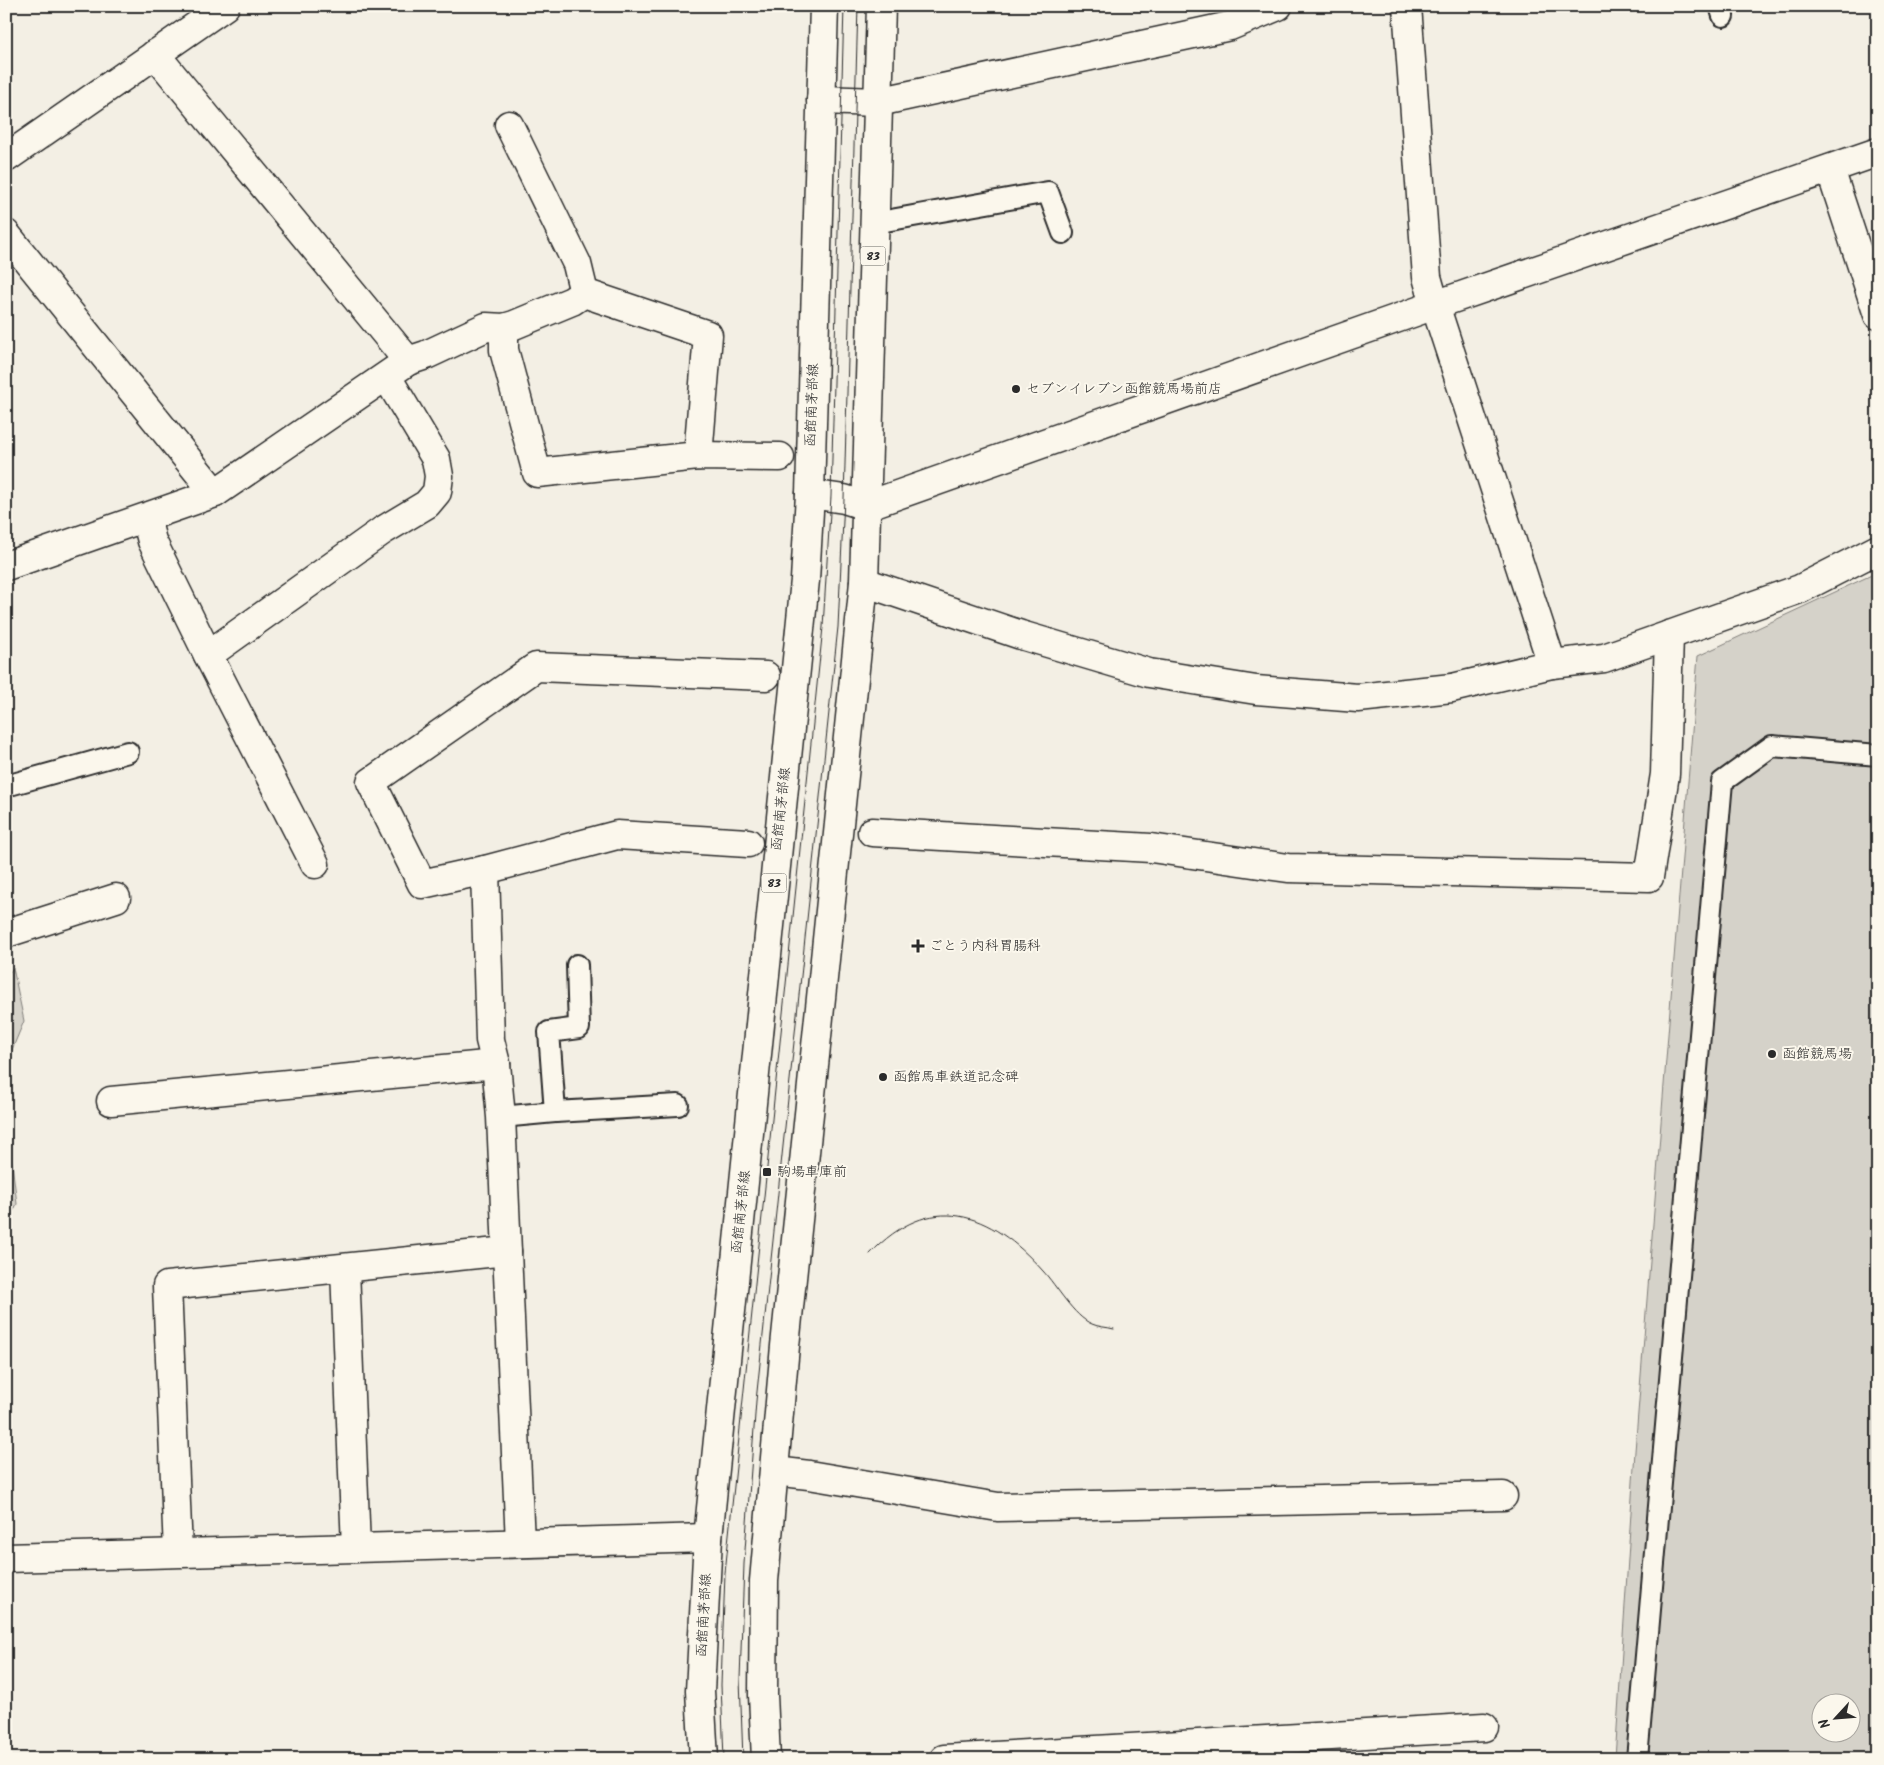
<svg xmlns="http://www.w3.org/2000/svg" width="1884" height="1765" font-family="Kalam,'Klee One',sans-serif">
	<rect width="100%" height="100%" fill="#f3efe4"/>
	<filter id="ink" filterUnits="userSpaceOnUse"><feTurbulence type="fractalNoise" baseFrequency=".02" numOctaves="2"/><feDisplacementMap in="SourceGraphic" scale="10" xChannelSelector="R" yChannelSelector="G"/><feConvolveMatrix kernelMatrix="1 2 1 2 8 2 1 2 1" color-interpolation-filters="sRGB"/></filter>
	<g filter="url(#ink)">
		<!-- green -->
		<g fill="#d5d2c9" stroke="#807e7a" fill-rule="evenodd">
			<path d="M1878,572V1759H1615L1635,1451L1698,656ZM1822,1702H1852V1732H1822Z"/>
			<path d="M13,968L24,1021L6,1064V977Z"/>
			<path d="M6,1115L17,1204L6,1224Z"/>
		</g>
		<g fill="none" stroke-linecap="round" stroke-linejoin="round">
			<defs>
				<g id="service">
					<path d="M1720,6L1723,16"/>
					<path d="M874,223L1048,192L1063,233"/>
					<path d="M6,786L128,752"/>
					<path d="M577,965L579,1028L549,1032L555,1112L678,1105"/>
					<path d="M501,1117L555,1112"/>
					<path d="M1637,1759L1722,782L1772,746L1878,755"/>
				</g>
				<g id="minor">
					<path d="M1407,6L1427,277L1435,305L1552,664"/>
					<path d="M155,54L408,361"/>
					<path d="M509,125L577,264L584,293"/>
					<path d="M6,158L225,6"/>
					<path d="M1830,169L1878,315"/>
					<path d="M6,234L215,493"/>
					<path d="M504,328V350L537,473L698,456L780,457"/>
					<path d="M810,494L844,499L866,506L1435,305L1878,152"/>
					<path d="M146,518L152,541L208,655L315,864"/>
					<path d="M6,566L215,493L408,361L426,355L486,327L504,328L514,325L572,301L584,293L708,335L698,456"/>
					<path d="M864,582L1021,635L1149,673L1256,690L1358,698L1452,688L1552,664L1604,658L1800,589L1878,549"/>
					<path d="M208,655L382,531L427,504L437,492L439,476L436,459L387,377"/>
					<path d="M872,832L1151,848L1288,868L1649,877L1665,774L1669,635"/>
					<path d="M748,843L617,835L485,870L422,884L371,782L536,667L766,676"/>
					<path d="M485,870L490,1040L496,1064L501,1117L520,1543"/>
					<path d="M10,932L116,898"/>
					<path d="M111,1101L496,1064"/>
					<path d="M345,1269L356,1548"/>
					<path d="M775,1471L809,1475L998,1507L1503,1496"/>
					<path d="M178,1552L167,1286L507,1251"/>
					<path d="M6,1558L708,1538"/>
					<path d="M944,1759L1484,1727"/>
				</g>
				<path id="tertiary" d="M821,100L878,102L1230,26L1278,6"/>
				<g id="primary">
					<path d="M704,1759L700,1691L708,1538L805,580L810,494L824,6"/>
					<path d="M766,1759L763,1695L764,1581L785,1346L864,582L881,6"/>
				</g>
			</defs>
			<!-- service casing -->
			<use href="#service" stroke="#2b2b2b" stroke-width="24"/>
			<!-- minor casing -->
			<use href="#minor" stroke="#2b2b2b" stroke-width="31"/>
			<!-- tertiary casing -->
			<use href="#tertiary" stroke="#2b2b2b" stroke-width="31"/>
			<!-- primary casing -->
			<use href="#primary" stroke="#2b2b2b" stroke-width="31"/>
			<!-- service -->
			<use href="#service" stroke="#fbf7ec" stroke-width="20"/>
			<!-- minor -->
			<use href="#minor" stroke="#fbf7ec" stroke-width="28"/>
			<!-- tertiary -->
			<use href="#tertiary" stroke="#fbf7ec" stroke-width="28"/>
			<!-- primary -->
			<use href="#primary" stroke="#fbf7ec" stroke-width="28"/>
			<!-- tram -->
			<g stroke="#2b2b2b" stroke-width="1">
				<path d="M870,1254C930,1190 990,1211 1043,1271C1056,1285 1074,1317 1092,1324C1098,1327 1107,1327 1114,1329"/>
				<path d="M724,1759L721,1685L725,1573L823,627L831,496L844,6"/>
				<path d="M743,1759L740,1679L744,1564L756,1401L838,627L844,499L858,6"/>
			</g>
		</g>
	</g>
	<!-- markers -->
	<g fill="#2b2b2b" stroke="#fbf7ec" stroke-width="2">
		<circle cx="1016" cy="389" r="5"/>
		<path d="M915.5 938.5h5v5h5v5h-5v5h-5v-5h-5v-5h5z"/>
		<circle cx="1772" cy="1054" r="5"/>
		<circle cx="883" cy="1077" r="5"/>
		<rect x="762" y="1167" width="10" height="10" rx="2.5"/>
	</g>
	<g text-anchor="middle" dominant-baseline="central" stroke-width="4" stroke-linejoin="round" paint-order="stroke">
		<!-- shield labels -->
		<g fill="#fbf7ec" stroke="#696865" stroke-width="1">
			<rect x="860.5" y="246.5" width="25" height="19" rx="4"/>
			<rect x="761.5" y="873.5" width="25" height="19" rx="4"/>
		</g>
		<g font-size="12" font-weight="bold" fill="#2b2b2b">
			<text x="873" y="256">83</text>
			<text x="774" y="883">83</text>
		</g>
		<!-- poi labels -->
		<g font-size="14" fill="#2b2b2b" stroke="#fbf7ec" text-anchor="start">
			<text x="1026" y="389">セブンイレブン函館競馬場前店</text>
			<text x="929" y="946">ごとう内科胃腸科</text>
			<text x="1782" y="1054">函館競馬場</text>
			<text x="893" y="1077">函館馬車鉄道記念碑</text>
			<text x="777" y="1172">駒場車庫前</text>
		</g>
		<!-- street labels -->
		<g font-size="14" fill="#2b2b2b" stroke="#fbf7ec">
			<text transform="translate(812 405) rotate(-88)">函館南茅部線</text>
			<text transform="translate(781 809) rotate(-84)">函館南茅部線</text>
			<text transform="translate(741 1212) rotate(-84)">函館南茅部線</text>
			<text transform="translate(704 1615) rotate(-87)">函館南茅部線</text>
		</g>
	</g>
	<!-- margin -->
	<rect width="1884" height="1765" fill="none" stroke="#fbf7ec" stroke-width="25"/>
	<rect x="12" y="12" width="1859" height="1740" fill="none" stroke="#2b2b2b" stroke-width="2" filter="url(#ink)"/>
	<!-- north arrow -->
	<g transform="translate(1836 1718) rotate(244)"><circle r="24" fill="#fbf7ec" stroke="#a8a59f"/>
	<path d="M0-4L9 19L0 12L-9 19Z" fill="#2b2b2b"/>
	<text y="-8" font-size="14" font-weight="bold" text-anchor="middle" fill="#2b2b2b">N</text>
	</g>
</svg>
